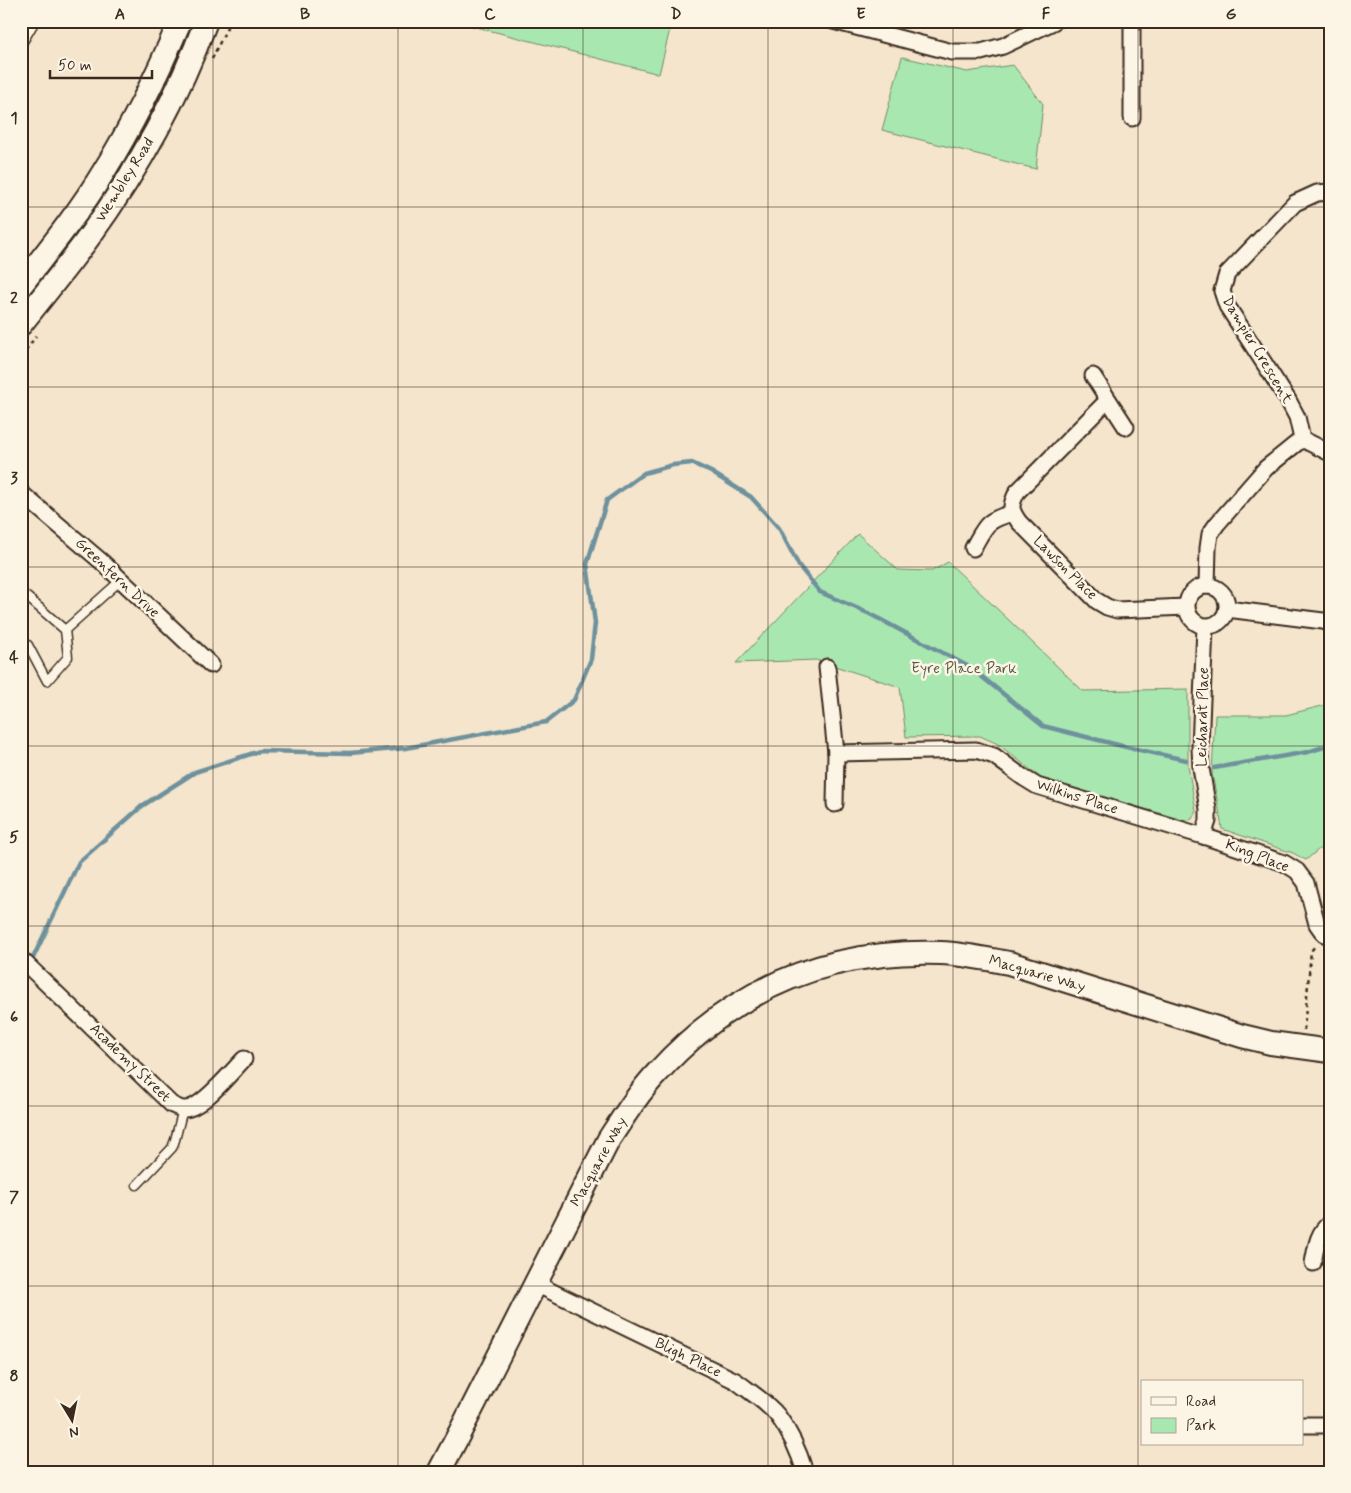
<svg xmlns="http://www.w3.org/2000/svg" width="1351" height="1493" font-family="Mynerve,sans-serif">
	<rect width="100%" height="100%" fill="#f4e5cc"/>
	<filter id="ink" filterUnits="userSpaceOnUse"><feTurbulence type="fractalNoise" baseFrequency=".02" numOctaves="2"/><feDisplacementMap in="SourceGraphic" scale="10" xChannelSelector="R" yChannelSelector="G"/><feConvolveMatrix kernelMatrix="1 2 1 2 8 2 1 2 1" color-interpolation-filters="sRGB"/></filter>
	<g filter="url(#ink)">
		<!-- green -->
		<g fill="#a8e8b0" stroke="#728967">
			<path d="M453,21H672L659,74Z"/>
			<path d="M902,57L967,72L1013,65L1043,104L1036,169L882,130Z"/>
			<path d="M858,534L898,570L932,571L948,562L1083,691L1188,689V766L1196,811L1192,819L1186,821L1041,778L998,744L980,736L906,737L900,687L816,660L736,663Z"/>
			<path d="M1330,704V849H1319L1306,860L1293,853L1222,829L1219,809L1212,774L1215,715H1286Z"/>
		</g>
		<g fill="none" stroke-linecap="round" stroke-linejoin="round">
			<!-- stream -->
			<g stroke="#6e919d" stroke-width="4.5">
				<path d="M1214,768L1308,752L1330,745"/>
				<path d="M21,983L79,862L142,806L195,772L260,751L350,753L406,748L546,722L574,700L591,659L595,623L587,564L607,500L644,473L673,465L692,463L711,472L751,497L779,528L799,566L820,592L870,614L971,668L1043,726L1126,747L1186,760"/>
			</g>
			<defs>
				<g id="lane">
					<path d="M21,45L35,21"/>
					<path d="M21,602L27,597L65,630L68,657L47,681L28,645H21"/>
					<path d="M65,630L121,580"/>
					<path d="M137,1185L172,1148L175,1140L183,1109"/>
				</g>
				<g id="street">
					<path d="M833,21L952,52H981L1003,46L1055,21"/>
					<path d="M1132,21V118"/>
					<path d="M1330,192L1317,193L1295,203L1227,274L1222,291L1227,306L1288,400L1297,417L1302,439L1330,453"/>
					<path d="M1093,376L1126,427"/>
					<path d="M1108,400L1017,492C1010,506 1010,509 1019,522L1097,601L1107,607L1117,610L1186,607"/>
					<path d="M21,493L102,562L211,665"/>
					<path d="M973,548C986,525 985,521 1012,513"/>
					<circle cx="1207" cy="606" r="20"/>
					<path d="M1207,586L1208,548L1210,534L1217,524L1266,468L1302,439"/>
					<path d="M1227,609L1323,621L1330,623"/>
					<path d="M827,667L836,753L835,804"/>
					<path d="M836,753L976,750L994,756L1024,778L1037,786L1203,836L1284,863L1297,871L1306,883L1317,924L1324,934L1330,936"/>
					<path d="M1203,836L1208,821V809L1201,768L1200,748L1205,627"/>
					<path d="M21,959L172,1105C176,1106 180,1109 184,1109C201,1110 231,1072 244,1059"/>
					<path d="M1313,1263C1316,1248 1317,1233 1330,1223"/>
					<path d="M536,1284L736,1381C750,1392 767,1402 778,1416C790,1432 799,1452 805,1472"/>
					<path d="M1302,1425H1330"/>
				</g>
				<g id="secondary">
					<path d="M21,285C50,248 80,211 104,171C134,123 158,73 180,21"/>
					<path d="M21,324C44,295 67,267 89,237C137,171 178,98 206,21"/>
					<path d="M439,1472L459,1434L609,1139C624,1116 639,1092 658,1072C734,988 828,949 941,953C964,954 987,959 1009,963L1242,1036L1271,1043L1330,1051"/>
				</g>
			</defs>
			<!-- lane casing -->
			<use href="#lane" stroke="#3b2a1e" stroke-width="11"/>
			<!-- street casing -->
			<use href="#street" stroke="#3b2a1e" stroke-width="19"/>
			<!-- secondary casing -->
			<use href="#secondary" stroke="#3b2a1e" stroke-width="26"/>
			<!-- path -->
			<g stroke="#3b2a1e" stroke-width="2.5" stroke-dasharray="4 4" stroke-linecap="butt">
				<path d="M212,59L230,21"/>
				<path d="M21,357L36,336"/>
				<path d="M1304,1030L1311,951L1316,945"/>
			</g>
			<!-- lane -->
			<use href="#lane" stroke="#fcf5e5" stroke-width="8"/>
			<!-- street -->
			<use href="#street" stroke="#fcf5e5" stroke-width="15"/>
			<!-- secondary -->
			<use href="#secondary" stroke="#fcf5e5" stroke-width="22"/>
		</g>
	</g>
	<!-- grid -->
	<path fill="none" stroke="#3b2a1e" stroke-width="1" stroke-opacity="0.55" d="M213,21V1472M398,21V1472M583,21V1472M768,21V1472M953,21V1472M1138,21V1472M21,207H1330M21,387H1330M21,567H1330M21,746H1330M21,926H1330M21,1106H1330M21,1286H1330"/>
	<g text-anchor="middle" dominant-baseline="central" stroke-width="5" stroke-linejoin="round" paint-order="stroke">
		<!-- street labels -->
		<g font-size="15" fill="#3b2a1e" stroke="#fcf5e5">
			<text transform="translate(125 180) rotate(-58)">Wembley Road</text>
			<text transform="translate(1257 350) rotate(59)">Dampier Crescent</text>
			<text transform="translate(1065 568) rotate(45)">Lawson Place</text>
			<text transform="translate(117 578) rotate(43)">Greenfern Drive</text>
			<text transform="translate(1203 717) rotate(-89)">Leichardt Place</text>
			<text transform="translate(1077 797) rotate(18)">Wilkins Place</text>
			<text transform="translate(1257 856) rotate(21)">King Place</text>
			<text transform="translate(1037 974) rotate(16)">Macquarie Way</text>
			<text transform="translate(130 1063) rotate(44)">Academy Street</text>
			<text transform="translate(599 1162) rotate(-61)">Macquarie Way</text>
			<text transform="translate(688 1358) rotate(26)">Bligh Place</text>
		</g>
		<!-- park labels -->
		<g font-size="15" fill="#565a42" stroke="#fcf5e5">
			<text x="964" y="669">Eyre Place Park</text>
		</g>
	</g>
	<!-- margin -->
	<rect width="1351" height="1493" fill="none" stroke="#fcf5e5" stroke-width="55"/>
	<!-- legend -->
	<rect x="1141" y="1380" width="162" height="65" fill="#fcf5e5" stroke="#afa495"/>
	<rect x="1151" y="1397" width="25" height="8" fill="#fcf5e5" stroke="#afa495"/>
	<text x="1186" y="1406" font-size="15" fill="#3b2a1e">Road</text>
	<rect x="1151" y="1418" width="25" height="15" fill="#a8e8b0" stroke="#afa495"/>
	<text x="1186" y="1430" font-size="15" fill="#3b2a1e">Park</text>
	<!-- north arrow -->
	<g transform="translate(72 1420) rotate(170)" stroke="#fcf5e5" stroke-width="4" paint-order="stroke">
	<path d="M0-4L9 19L0 12L-9 19Z" fill="#3b2a1e"/>
	<text y="-8" font-size="14" font-weight="bold" text-anchor="middle" fill="#3b2a1e">N</text>
	</g>
	<!-- scale -->
	<path d="M50 70v8h102v-8" fill="none" stroke="#3b2a1e" stroke-width="2.5"/>
	<text x="58" y="70" font-size="15" fill="#3b2a1e" stroke="#fcf5e5" stroke-width="4" paint-order="stroke">50 m</text>
	<rect x="28" y="28" width="1296" height="1438" fill="none" stroke="#3b2a1e" stroke-width="2"/>
	<g font-size="16" text-anchor="middle" font-weight="bold" fill="#3b2a1e">
		<text x="120" y="19">A</text>
		<text x="305" y="19">B</text>
		<text x="490" y="19">C</text>
		<text x="676" y="19">D</text>
		<text x="861" y="19">E</text>
		<text x="1046" y="19">F</text>
		<text x="1231" y="19">G</text>
		<text x="14" y="123">1</text>
		<text x="14" y="303">2</text>
		<text x="14" y="483">3</text>
		<text x="14" y="662">4</text>
		<text x="14" y="842">5</text>
		<text x="14" y="1022">6</text>
		<text x="14" y="1202">7</text>
		<text x="14" y="1381">8</text>
	</g>
</svg>
